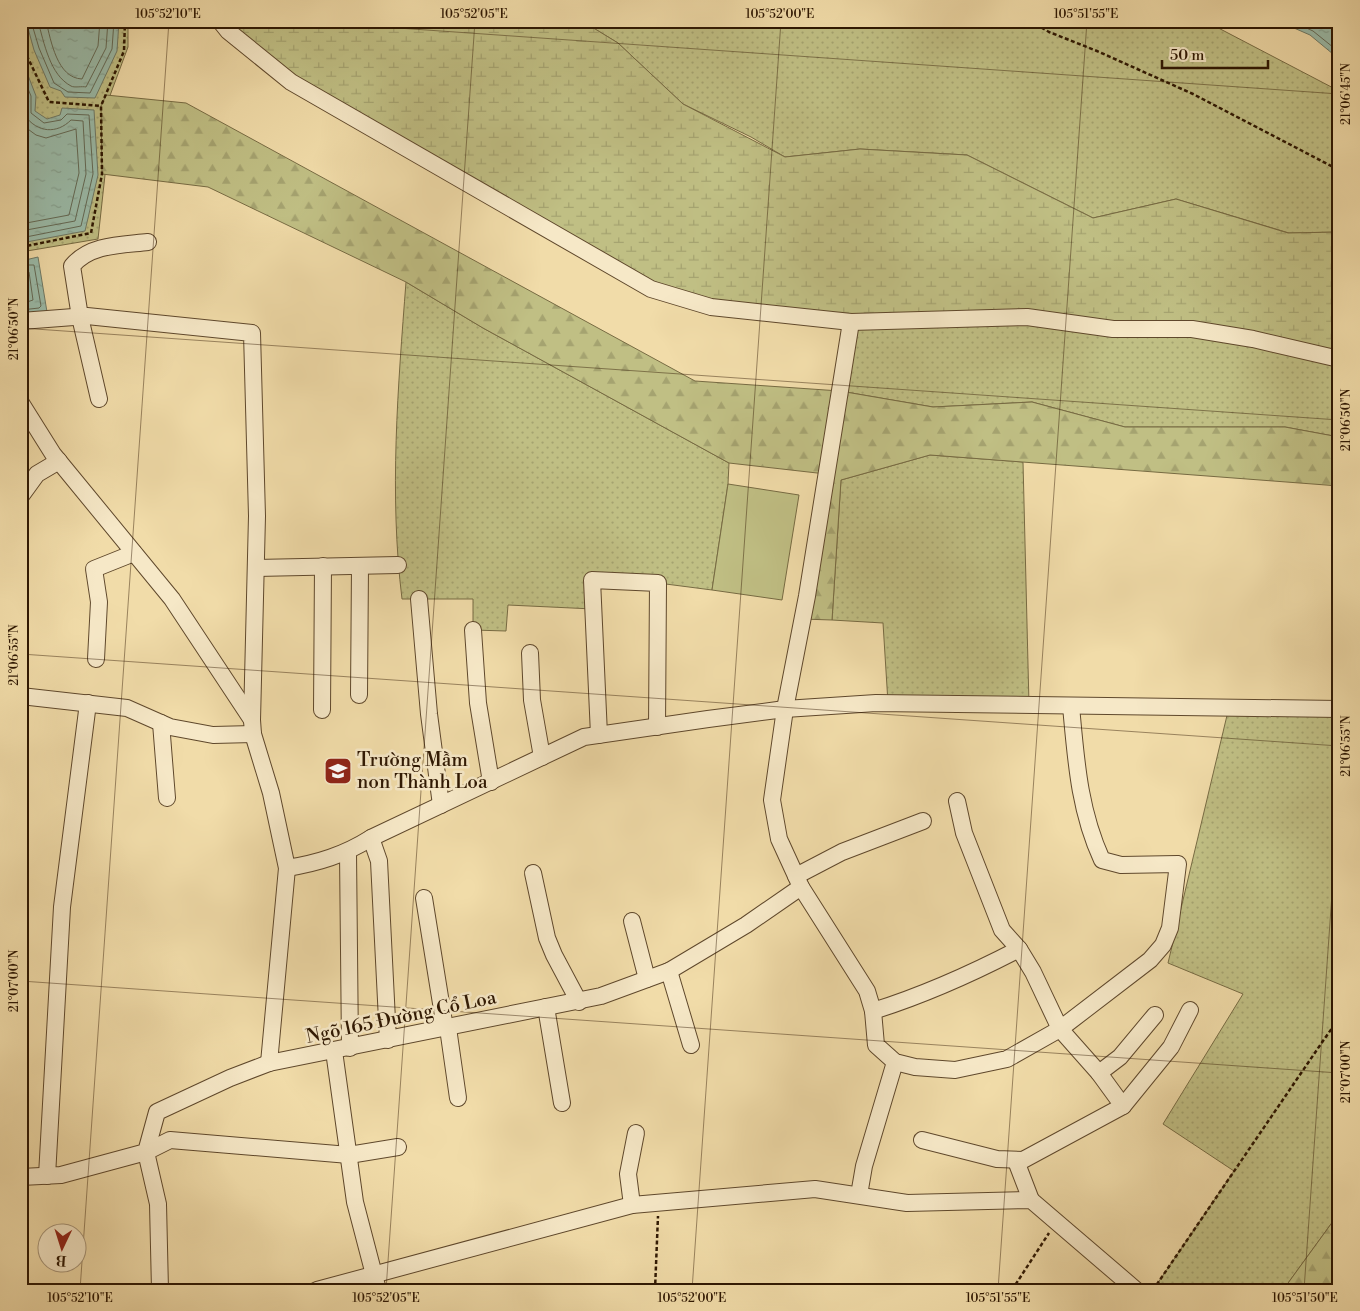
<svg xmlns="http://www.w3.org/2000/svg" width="1360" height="1311" font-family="'Libre Bodoni',serif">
	<defs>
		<pattern id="grass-dots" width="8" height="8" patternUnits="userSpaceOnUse" patternTransform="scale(1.25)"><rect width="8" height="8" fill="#c0bf84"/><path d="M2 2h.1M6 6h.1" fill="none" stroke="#a5a370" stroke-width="1.8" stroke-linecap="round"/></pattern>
		<pattern id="forest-firs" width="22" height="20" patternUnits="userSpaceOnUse" patternTransform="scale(1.25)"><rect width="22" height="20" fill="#c0bf84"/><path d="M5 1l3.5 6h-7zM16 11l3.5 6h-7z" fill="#a5a370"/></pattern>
		<pattern id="wetland-marsh" width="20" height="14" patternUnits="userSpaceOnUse" patternTransform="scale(1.25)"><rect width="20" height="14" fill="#c0bf84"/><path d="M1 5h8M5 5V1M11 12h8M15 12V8" fill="none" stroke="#a5a370"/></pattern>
		<pattern id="water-ripples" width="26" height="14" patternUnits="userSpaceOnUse" patternTransform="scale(1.25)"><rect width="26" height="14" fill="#9bbcaa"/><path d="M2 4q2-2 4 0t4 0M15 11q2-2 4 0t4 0" fill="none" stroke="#86a191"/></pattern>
	</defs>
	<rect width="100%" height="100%" fill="#f1dca9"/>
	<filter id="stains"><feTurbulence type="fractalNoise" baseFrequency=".004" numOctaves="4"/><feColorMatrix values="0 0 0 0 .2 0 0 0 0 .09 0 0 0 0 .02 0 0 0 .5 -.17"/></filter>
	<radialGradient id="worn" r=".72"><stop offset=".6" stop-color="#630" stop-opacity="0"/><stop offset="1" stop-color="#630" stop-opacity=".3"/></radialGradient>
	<!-- grass -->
	<g fill="url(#grass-dots)" stroke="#776b43">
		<path d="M21,21H128V47L105,109V175L98,239L21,252Z"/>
		<path d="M582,21H1205L1339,91V232L1289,233L1176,199L1093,218L967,155L860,149L785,157L751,137L683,104L618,43Z"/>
		<path d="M406,282L483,328L729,463L728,484L712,590L658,583L592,580L593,609L508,605L506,631L473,630V599H402C389,494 398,387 406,282Z"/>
		<path d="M1027,317L1192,329L1339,359V437L1285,427H1125L1032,402L933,407L840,391L851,322Z"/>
		<path d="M930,455L1023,462L1029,705L888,703L883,623L832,620L841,480Z"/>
		<path d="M1229,707L1339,709V1011L1335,1024L1339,1026V1213L1283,1290H1153L1234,1171L1163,1124L1243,994L1168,963Z"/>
	</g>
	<!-- forest -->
	<g fill="url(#forest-firs)" stroke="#776b43">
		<path d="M106,95L186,103L695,381L840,391L933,407L1032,402L1125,427H1285L1339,437V486L930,455L841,480L832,620L802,619L826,474L729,463L483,328L406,282L208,187L102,174L101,106Z"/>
		<path d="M1339,1213V1290H1283Z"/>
	</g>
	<!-- wetland -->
	<path fill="url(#wetland-marsh)" stroke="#776b43" d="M220,21H582L618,43L683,104L785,157L860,149L967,155L1093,218L1176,199L1288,233L1339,232V359L1192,329L1027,317L781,315L651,289L291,82Z"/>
	<!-- pitch -->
	<path fill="#c0bf84" stroke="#776b43" d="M728,484L799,495L782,600L712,590Z"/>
	<!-- water -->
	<g fill="url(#water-ripples)" stroke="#6f7a67">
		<path d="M26,21H119L117,51L95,98L65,97L61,91L50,87L34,50Z"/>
		<path d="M1278,21H1339V59L1310,35Z"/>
		<path d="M21,65H24L36,96L35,111L47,119L60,115L62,108L94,110L98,175L85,231L21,243Z"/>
		<path d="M38,257L47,312L21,315V261Z"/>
	</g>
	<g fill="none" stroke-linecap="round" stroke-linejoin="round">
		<!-- shore -->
		<g stroke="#646a56" stroke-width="1">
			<path d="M31,21L39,48L54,83L68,92L90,93L112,49L114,21"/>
			<path d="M38,21C44,43 50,75 71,86C74,88 82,86 86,87L106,48L108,21"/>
			<path d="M46,21C51,41 57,78 82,79L98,46L100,21"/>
			<path d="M1291,21L1313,31L1339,52"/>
			<path d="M21,72L31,96V113L44,123L61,120L67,114L89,115L93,174L81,226L21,238"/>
			<path d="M21,89L25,98V116C38,133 57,134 71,120L83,121L86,174L75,221L21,231"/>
			<path d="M21,124L36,135L46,138L76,129L79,173L69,215L21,224"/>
			<path d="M21,265H34L41,306L39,308L21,310"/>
			<path d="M21,271L29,272L33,300L21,304"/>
		</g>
		<defs>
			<g id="minor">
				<path d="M220,21L228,31L291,82L651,289L711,307L851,322L1027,317L1113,329H1192L1253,339L1339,359"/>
				<path d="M21,321L87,316L252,333L257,516L252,720L253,734L271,793L287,868L269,1063"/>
				<path d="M851,322L807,596L785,709L772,800L779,839L801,887L867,991L873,1011L876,1045L895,1062L915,1067L955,1070L1007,1059L1060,1029L1150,960L1163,945L1170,928L1178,864L1121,865L1102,860C1079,810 1076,760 1071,706"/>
				<path d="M99,399L80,317L72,266C90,244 122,245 148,242"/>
				<path d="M21,403L53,454L172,599L252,720"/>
				<path d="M21,496L37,474L59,461"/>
				<path d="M256,568L398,565"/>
				<path d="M419,599L429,714L441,805"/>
				<path d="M473,630L478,703L491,782"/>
				<path d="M530,653L532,700L542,757"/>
				<path d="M96,659L99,602L94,569L134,553"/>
				<path d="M359,695L360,566"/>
				<path d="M21,696L127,708L170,727L213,735L253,734"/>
				<path d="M322,710L323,566"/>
				<path d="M161,723L167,798"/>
				<path d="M599,735L592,580L658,583L657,727"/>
				<path d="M957,801L964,833L1002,930L1019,949L1033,972L1060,1029L1099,1073L1123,1106"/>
				<path d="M371,838L379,861L380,881L388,1040"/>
				<path d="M348,853L350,1048"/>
				<path d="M287,868C318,863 344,855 371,838L584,737L708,719L785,709L876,703L1339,709"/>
				<path d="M533,873L547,938L554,955L579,1002"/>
				<path d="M796,876L842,852L923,821"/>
				<path d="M424,898L445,1028"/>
				<path d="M632,921L647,979"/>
				<path d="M669,971L691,1045"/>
				<path d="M546,1007L562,1103"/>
				<path d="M873,1011C924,995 971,974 1019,949"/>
				<path d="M448,1028L458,1098"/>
				<path d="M334,1051L355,1202L378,1290"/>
				<path d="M1099,1073L1120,1057L1155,1015"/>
				<path d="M922,1140L997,1159L1023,1160L1123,1106L1171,1047L1190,1010"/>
				<path d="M1016,1161L1031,1200"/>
				<path d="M47,1176L62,907L88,703"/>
				<path d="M21,1177L61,1175L146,1152L157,1112L230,1078L269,1063L601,996L669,971L746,925L801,887"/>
				<path d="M859,1195L864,1166L895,1062"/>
				<path d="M632,1205L628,1174L636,1133"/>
				<path d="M160,1290L158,1204L146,1152L170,1140L349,1155L398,1147"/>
				<path d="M317,1290L632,1205L815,1189L907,1203L1031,1200L1136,1290"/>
			</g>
		</defs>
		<!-- minor casing -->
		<use href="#minor" stroke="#5f482c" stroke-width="18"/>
		<!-- path -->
		<g stroke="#2e1702" stroke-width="2.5" stroke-dasharray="4 2.5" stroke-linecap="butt">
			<path d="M1030,21L1049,32L1097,51L1193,94L1339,170"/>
			<path d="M21,37L26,54L49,102L101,106"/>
			<path d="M21,247L91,233L102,174L101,106L124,51L125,21"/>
			<path d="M655,1290L658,1216"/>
			<path d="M1012,1290L1049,1233"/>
			<path d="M1153,1290L1325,1038L1335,1024L1339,1011"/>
		</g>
		<!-- minor -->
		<use href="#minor" stroke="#f6e8c7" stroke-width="16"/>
	</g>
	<!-- ticks -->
	<path fill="none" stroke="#2e1702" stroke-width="1" stroke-opacity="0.45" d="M298,21L1339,94M21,328L1339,420M21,654L1339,746M21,981L1339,1073M80,1290L169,21M386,1290L475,21M692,1290L781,21M998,1290L1087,21M1304,1290L1339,795"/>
	<!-- icons -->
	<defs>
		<symbol id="school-square" viewBox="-11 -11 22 22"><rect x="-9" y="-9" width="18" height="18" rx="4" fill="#8f2418" stroke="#f6e8c7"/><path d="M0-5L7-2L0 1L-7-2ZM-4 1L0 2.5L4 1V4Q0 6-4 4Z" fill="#fff"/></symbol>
	</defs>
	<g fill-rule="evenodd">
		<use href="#school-square" x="322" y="755" width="32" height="32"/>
	</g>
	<g text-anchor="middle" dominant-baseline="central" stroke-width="5" stroke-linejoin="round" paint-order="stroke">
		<!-- poi labels -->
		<g font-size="19" fill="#2e1702" stroke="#f6e8c7" text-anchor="start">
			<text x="357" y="760">Trường Mầm<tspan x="357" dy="22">non Thành Loa</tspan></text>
		</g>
		<!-- street labels -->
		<g font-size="19" fill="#2e1702" stroke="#f6e8c7">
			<text transform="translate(401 1017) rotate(-12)">Ngõ 165 Đường Cổ Loa</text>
		</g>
	</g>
	<!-- margin -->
	<rect width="1360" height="1311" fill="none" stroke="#f1dca9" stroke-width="55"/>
	<!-- north arrow -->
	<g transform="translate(62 1248) rotate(184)"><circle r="24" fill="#f6e8c7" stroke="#a69478"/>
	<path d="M0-4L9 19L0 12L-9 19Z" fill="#8f2418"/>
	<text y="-8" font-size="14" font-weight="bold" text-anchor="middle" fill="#2e1702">B</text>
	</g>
	<!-- scale -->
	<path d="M1162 60v8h106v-8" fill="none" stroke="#2e1702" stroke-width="2.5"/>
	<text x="1170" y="60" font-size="15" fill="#2e1702" stroke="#f6e8c7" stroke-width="4" paint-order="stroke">50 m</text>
	<rect x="28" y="28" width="1304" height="1256" fill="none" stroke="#2e1702" stroke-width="2"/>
	<g font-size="12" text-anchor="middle" fill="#2e1702">
		<text x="168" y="18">105°52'10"E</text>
		<text x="474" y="18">105°52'05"E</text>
		<text x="780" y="18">105°52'00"E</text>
		<text x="1086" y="18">105°51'55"E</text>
		<text transform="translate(1346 94) rotate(-90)" y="4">21°06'45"N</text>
		<text transform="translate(14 329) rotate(-90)" y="4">21°06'50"N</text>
		<text transform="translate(1346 420) rotate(-90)" y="4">21°06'50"N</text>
		<text transform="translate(14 655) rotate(-90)" y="4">21°06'55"N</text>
		<text transform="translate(1346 746) rotate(-90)" y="4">21°06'55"N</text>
		<text transform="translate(14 981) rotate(-90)" y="4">21°07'00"N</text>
		<text transform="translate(1346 1072) rotate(-90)" y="4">21°07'00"N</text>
		<text x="80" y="1302">105°52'10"E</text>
		<text x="386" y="1302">105°52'05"E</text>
		<text x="692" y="1302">105°52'00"E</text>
		<text x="998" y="1302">105°51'55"E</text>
		<text x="1305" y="1302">105°51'50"E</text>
	</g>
	<rect width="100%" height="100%" filter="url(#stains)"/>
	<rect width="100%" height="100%" fill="url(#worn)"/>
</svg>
